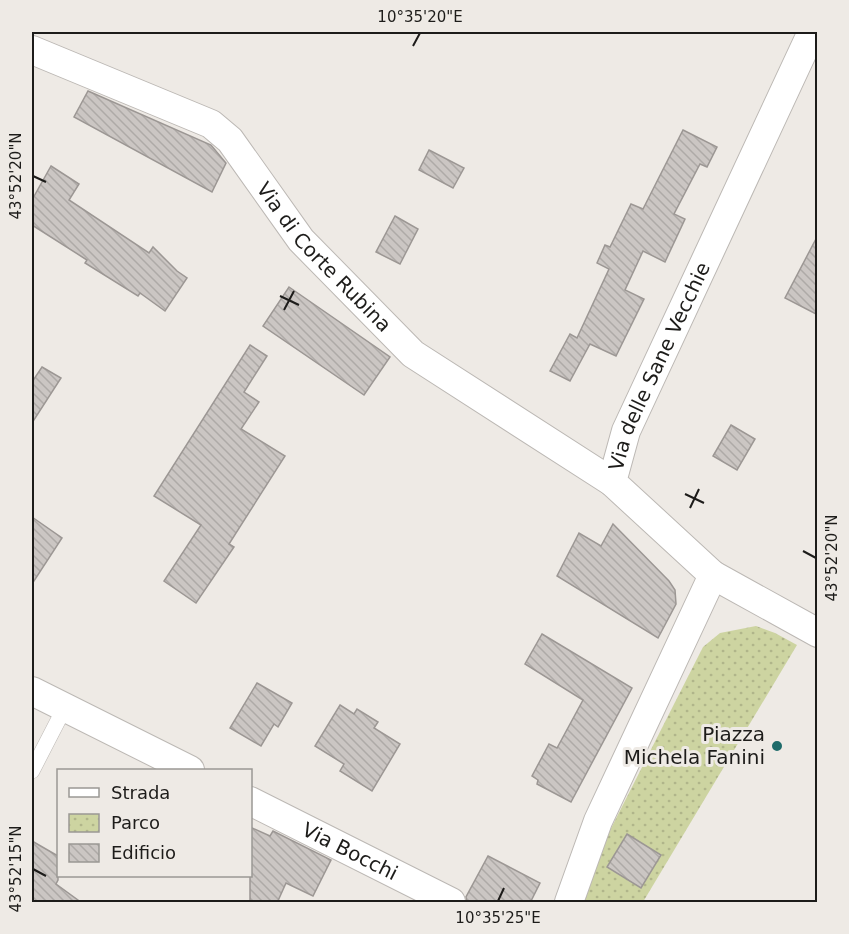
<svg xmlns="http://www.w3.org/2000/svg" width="849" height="934" font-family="'DejaVu Sans',sans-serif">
	<defs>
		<pattern id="park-dots" width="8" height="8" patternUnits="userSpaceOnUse" patternTransform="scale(1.5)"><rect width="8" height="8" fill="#cdd4a1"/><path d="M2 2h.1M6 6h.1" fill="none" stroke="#b0b58a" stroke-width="1.8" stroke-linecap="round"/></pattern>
		<pattern id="building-back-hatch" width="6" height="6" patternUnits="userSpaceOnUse" patternTransform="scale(1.5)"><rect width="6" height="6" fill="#cbc6c3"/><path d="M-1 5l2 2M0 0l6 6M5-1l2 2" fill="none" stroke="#aeaaa7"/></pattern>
	</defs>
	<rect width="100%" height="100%" fill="#eeeae5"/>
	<!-- park -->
	<path fill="url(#park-dots)" d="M756,626L775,633L797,645L643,902H582L599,852L703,647L720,633Z"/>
	<!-- building -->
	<g fill="url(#building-back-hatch)" stroke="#9c9794" stroke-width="1.5">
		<path d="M88,91L211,145L226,163L212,192L74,117Z"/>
		<path d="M683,130L717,147L707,167L700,164L674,214L685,219L665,262L643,251L625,290L644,299L616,356L590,344L570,381L550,371L570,334L577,338L609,269L597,263L605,245L610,247L631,204L643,209Z"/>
		<path d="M429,150L464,168L453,188L419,170Z"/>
		<path d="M51,166L79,184L69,200L149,253L153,247L177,271L187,278L165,311L140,293L138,296L85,263L87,260L32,225V200Z"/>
		<path d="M395,216L418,229L400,264L376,252Z"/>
		<path d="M818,235V315L785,298Z"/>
		<path d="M289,287L390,357L364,395L263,326Z"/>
		<path d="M250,345L267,356L244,392L259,402L241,429L285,456L229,544L234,547L196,603L164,581L201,525L154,496Z"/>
		<path d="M42,367L61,378L32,423V382Z"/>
		<path d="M731,425L755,439L737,470L713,456Z"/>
		<path d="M32,517L62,538L32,584Z"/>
		<path d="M613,524L669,581L675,590L676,604L658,638L557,576L579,533L601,546Z"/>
		<path d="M542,634L632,688L571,802L537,784L538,780L532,776L549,744L557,748L583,700L525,664Z"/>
		<path d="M257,683L292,703L278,727L274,724L261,746L230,728Z"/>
		<path d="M340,705L354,714L357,709L378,722L374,728L400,744L372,791L340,771L344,764L315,746Z"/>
		<path d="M250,827L270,836L273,831L331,860L313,896L286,883L277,903H250Z"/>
		<path d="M627,834L661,855L641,888L607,867Z"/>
		<path d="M32,841L58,856V880L56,884L82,903H32Z"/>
		<path d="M488,856L540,883L530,903H467L466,897Z"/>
	</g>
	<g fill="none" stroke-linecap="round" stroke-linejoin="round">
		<defs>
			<path id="service" d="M32,771L65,707"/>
			<g id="minor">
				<path id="s1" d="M32,50L211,124L230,140L301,240L413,354L612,482"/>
				<path d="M713,575L818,633"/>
				<path d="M32,691L190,770"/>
				<path id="s2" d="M250,801L451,902"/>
				<path id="s3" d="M569,902L598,821L713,575L612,482L626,431L812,32"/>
			</g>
		</defs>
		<!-- service casing -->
		<use href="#service" stroke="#bcb8b4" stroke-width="16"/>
		<!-- minor casing -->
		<use href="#minor" stroke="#bcb8b4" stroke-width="30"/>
		<!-- service -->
		<use href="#service" stroke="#fff" stroke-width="15"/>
		<!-- minor -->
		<use href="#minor" stroke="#fff" stroke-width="28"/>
	</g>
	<!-- ticks -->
	<path fill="none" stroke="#1d1c1a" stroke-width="2" d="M413,46L420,33M33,176L46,182M280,296L299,305M284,310L294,291M685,494L704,503M690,508L699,489M803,551L816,558M33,869L46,876M498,901L504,888"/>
	<!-- markers -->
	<circle fill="#1e6b6a" stroke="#eeeae5" stroke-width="2" cx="777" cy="746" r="6"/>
	<g text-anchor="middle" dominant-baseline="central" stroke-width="6" stroke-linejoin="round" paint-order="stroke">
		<!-- street labels -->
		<g font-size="20" fill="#1d1c1a" stroke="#eeeae5">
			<text stroke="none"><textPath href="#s1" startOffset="369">Via di Corte Rubina</textPath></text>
			<text stroke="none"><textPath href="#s3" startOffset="620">Via delle Sane Vecchie</textPath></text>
			<text stroke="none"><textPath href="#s2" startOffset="112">Via Bocchi</textPath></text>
		</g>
		<!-- poi labels -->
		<g font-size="20" fill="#1d1c1a" stroke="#eeeae5" text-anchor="end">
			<text x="765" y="734">Piazza<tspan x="765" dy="23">Michela Fanini</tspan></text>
		</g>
	</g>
	<!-- border -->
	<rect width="849" height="934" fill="none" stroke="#eeeae5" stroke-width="66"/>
	<!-- legend -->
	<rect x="57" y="769" width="195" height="108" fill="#eeeae5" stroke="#9a9894" stroke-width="1.5"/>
	<rect x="69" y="788" width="30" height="9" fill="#ffffff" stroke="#9a9894" stroke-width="1.5"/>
	<text x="111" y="799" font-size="18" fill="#1d1c1a">Strada</text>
	<rect x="69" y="814" width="30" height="18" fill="url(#park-dots)" stroke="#9a9894" stroke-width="1.5"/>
	<text x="111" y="829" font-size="18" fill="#1d1c1a">Parco</text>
	<rect x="69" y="844" width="30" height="18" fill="url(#building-back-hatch)" stroke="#9a9894" stroke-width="1.5"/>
	<text x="111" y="859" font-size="18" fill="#1d1c1a">Edificio</text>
	<rect x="33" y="33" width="783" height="868" fill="none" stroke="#1d1c1a" stroke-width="2"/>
	<g font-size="15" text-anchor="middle" fill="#1d1c1a">
		<text x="420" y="22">10°35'20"E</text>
		<text transform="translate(16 176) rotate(-90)" y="5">43°52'20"N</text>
		<text transform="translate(832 558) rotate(-90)" y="5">43°52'20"N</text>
		<text transform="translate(16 869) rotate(-90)" y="5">43°52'15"N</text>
		<text x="498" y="923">10°35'25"E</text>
	</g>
</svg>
